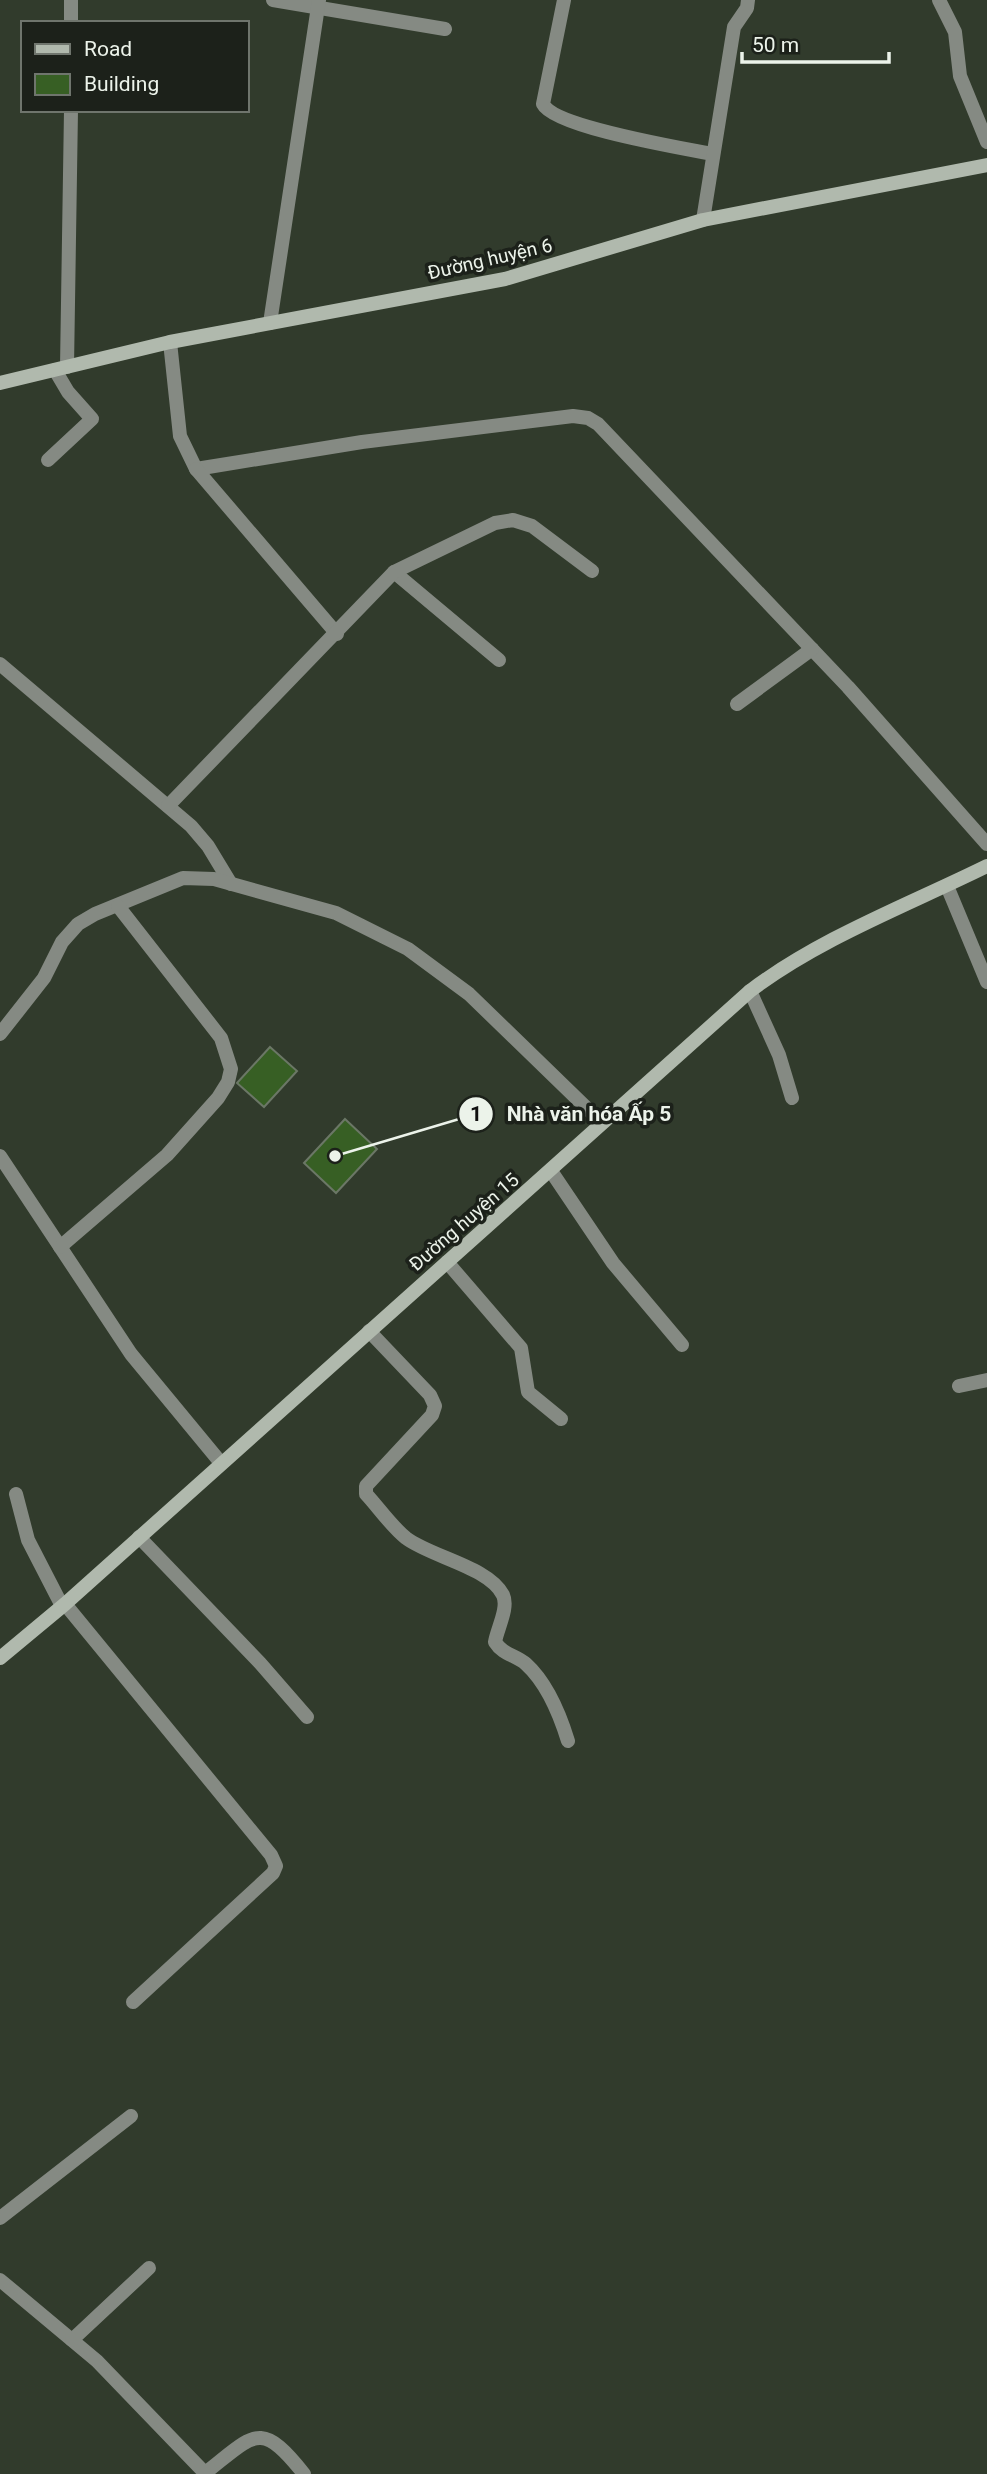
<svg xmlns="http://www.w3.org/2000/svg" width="987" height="2474" font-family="Roboto,sans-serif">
	<rect width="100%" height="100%" fill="#313b2c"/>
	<!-- building -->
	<g fill="#375f24" stroke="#6b7766" stroke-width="2">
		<path d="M270,1047L297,1071L264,1107L237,1083Z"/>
		<path d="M345,1119L377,1149L336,1193L304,1163Z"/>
	</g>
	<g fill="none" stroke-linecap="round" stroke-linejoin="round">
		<!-- street -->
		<g stroke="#858a83" stroke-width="14">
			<path d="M71,0V23"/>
			<path d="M273,0L445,29"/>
			<path d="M564,0L543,104C554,127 682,148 712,154"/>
			<path d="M939,0L955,32L960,76L987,142"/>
			<path d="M703,220L734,27L747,8L748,0"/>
			<path d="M270,323L319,0"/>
			<path d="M170,342L180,436L196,469L362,442L573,416L588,418L598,424L848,687L987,844"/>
			<path d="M67,367L71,110"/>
			<path d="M48,460L92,419L68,392L55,370"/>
			<path d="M196,469L337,634"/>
			<path d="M394,572L499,660"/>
			<path d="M0,664L191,826L208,846L231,884"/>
			<path d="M737,704L812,649"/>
			<path d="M168,806L394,572L495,523L513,520L532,526L592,571"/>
			<path d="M947,886L987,982"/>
			<path d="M750,991L779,1055L792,1098"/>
			<path d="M0,1034L44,978L62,942L78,924L95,914L183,878L214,879L336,913L408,949L469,994L601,1122"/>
			<path d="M0,1156L131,1354L221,1463"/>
			<path d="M551,1171L613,1263L682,1345"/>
			<path d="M60,1247L167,1155L218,1098L228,1082L231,1069L221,1038L118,906"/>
			<path d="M447,1262L521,1348L528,1392L561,1419"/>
			<path d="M369,1331L430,1395L435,1406L432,1415L366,1486V1494C379,1508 391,1526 406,1538C431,1557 489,1567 503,1595C509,1608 497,1629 495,1642C503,1655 516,1655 526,1664C547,1683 560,1715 568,1741"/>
			<path d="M959,1386L987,1380"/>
			<path d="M16,1494L28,1540L62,1606"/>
			<path d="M139,1537L260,1663L307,1717"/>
			<path d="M65,1604L271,1855L276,1866L273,1873L133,2002"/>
			<path d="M0,2218L131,2116"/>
			<path d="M0,2280L97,2361L205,2473C254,2435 260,2418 304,2474"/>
			<path d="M72,2340L149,2268"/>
		</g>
		<!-- secondary -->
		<g stroke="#b0b9ad" stroke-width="14">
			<path d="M0,383L170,342L505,279L703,220L987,165"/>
			<path d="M0,1658L65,1604L750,991C820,938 908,905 987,866"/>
		</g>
	</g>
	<g text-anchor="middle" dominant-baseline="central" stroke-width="7" stroke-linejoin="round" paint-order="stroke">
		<!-- street labels -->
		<g font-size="19" fill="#ecf3ea" stroke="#1c211a">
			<text transform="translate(490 259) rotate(-13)">Đường huyện 6</text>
			<text transform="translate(464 1222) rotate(-41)">Đường huyện 15</text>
		</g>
	</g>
	<!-- callouts -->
	<path fill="none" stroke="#ecf3ea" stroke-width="2.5" d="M335 1156L476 1114"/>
	<g fill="#ecf3ea" stroke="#1c211a" stroke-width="2.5">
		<circle cx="335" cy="1156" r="7"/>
		<circle cx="476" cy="1114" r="18"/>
	</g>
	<g font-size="21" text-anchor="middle" font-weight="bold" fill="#111">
		<text x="476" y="1121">1</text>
	</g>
	<g font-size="21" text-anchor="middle" font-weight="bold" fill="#ecf3ea" stroke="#1c211a" stroke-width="7" stroke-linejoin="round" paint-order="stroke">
		<text x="589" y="1121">Nhà văn hóa Ấp 5</text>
	</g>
	<!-- legend -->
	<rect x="21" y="21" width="228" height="91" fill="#1c211a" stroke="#6f756d" stroke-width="2"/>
	<rect x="35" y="44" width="35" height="10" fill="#b0b9ad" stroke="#6f756d" stroke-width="2"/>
	<text x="84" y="56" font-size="21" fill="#ecf3ea">Road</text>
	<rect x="35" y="74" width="35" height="21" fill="#375f24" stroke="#6f756d" stroke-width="2"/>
	<text x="84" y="91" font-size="21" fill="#ecf3ea">Building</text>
	<!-- scale -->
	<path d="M742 52v10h147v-10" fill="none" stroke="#ecf3ea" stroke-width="3.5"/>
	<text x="752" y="52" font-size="21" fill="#ecf3ea" stroke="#1c211a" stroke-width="5" paint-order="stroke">50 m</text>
</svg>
